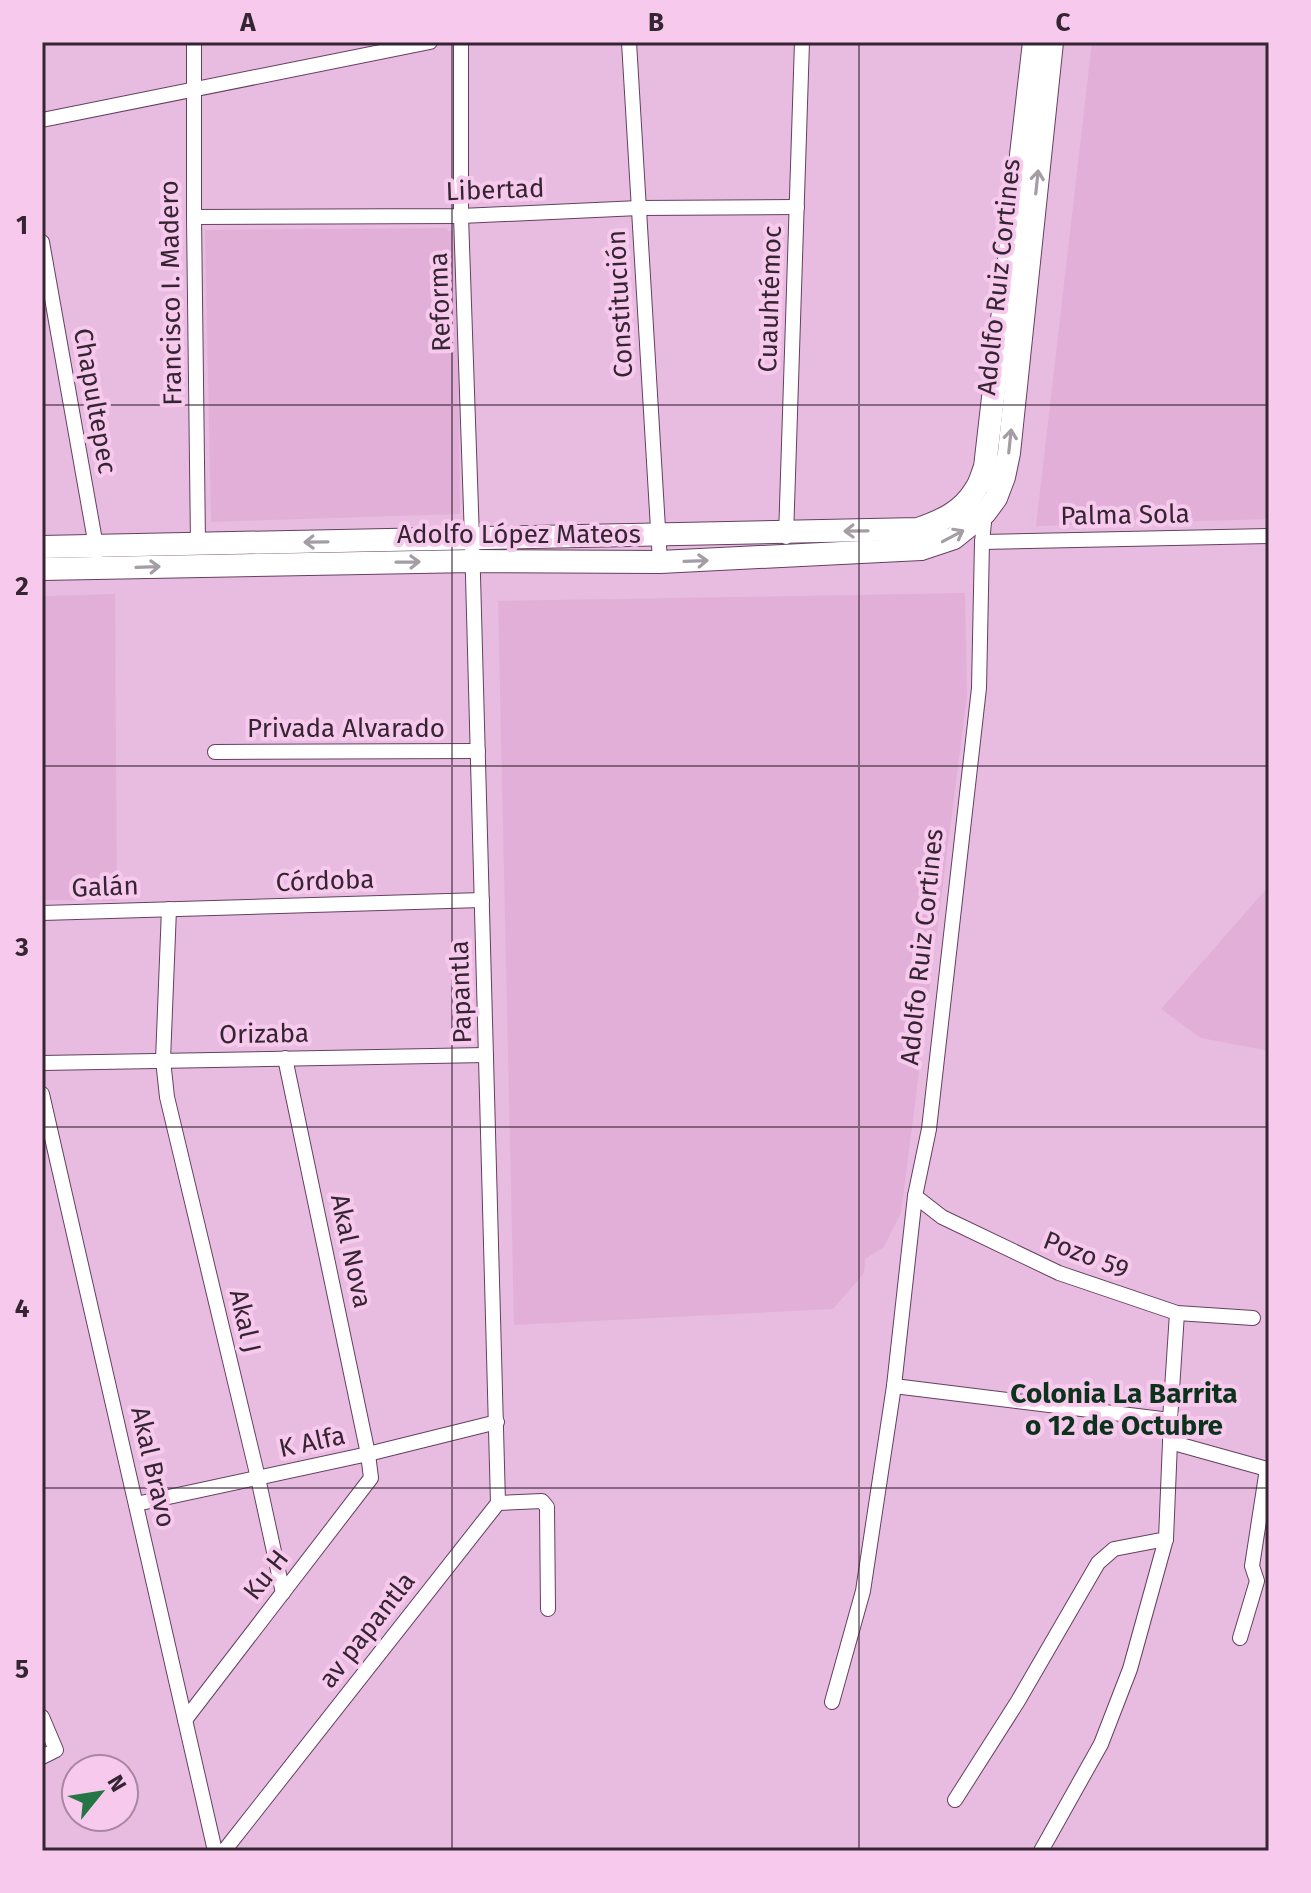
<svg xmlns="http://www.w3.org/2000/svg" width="1311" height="1893" font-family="'Fira Sans',sans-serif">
	<rect width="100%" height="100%" fill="#e8bce0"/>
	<!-- built -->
	<g fill="#e2afd8">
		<path d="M1092,42H1269V519L1036,526Z"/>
		<path d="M447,228L448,231H457L460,514L211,522L205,230Z"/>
		<path d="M965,593L967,696L901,1213L884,1247L865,1259L864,1273L833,1309L514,1325L498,601Z"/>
		<path d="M115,594L117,901L42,900V596Z"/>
		<path d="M1269,886V1051L1201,1038L1161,1009Z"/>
	</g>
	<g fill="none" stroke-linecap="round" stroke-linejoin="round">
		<defs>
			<g id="street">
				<path d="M194,42V217L198,544"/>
				<path d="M629,42L660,562"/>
				<path d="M42,120L430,42"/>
				<path d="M194,217L461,216L639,208L797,207"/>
				<path d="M42,242L97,552"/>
				<path d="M786,537L802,42"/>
				<path d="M982,542L1269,536"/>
				<path d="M215,752L478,751"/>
				<path d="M169,909L163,1060L167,1097L258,1478L283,1593"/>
				<path d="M42,913L482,900"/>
				<path d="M42,1063L486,1055"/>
				<path d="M42,1094L215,1851"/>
				<path d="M915,1196L942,1217L1059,1273L1177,1313L1253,1318"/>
				<path d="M894,1386L1170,1420"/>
				<path d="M1170,1442L1267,1469"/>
				<path d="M498,1503L542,1501L547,1507L548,1609"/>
				<path d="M136,1504L368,1454L497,1422"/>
				<path d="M1240,1638L1257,1581L1252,1566L1267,1469"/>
				<path d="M832,1702L863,1591L894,1386L915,1196L929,1129L979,688L982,542L985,513"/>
				<path d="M42,1717L56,1750L42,1757"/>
				<path d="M185,1720L371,1478L368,1454L285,1058"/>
				<path d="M955,1800L1018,1701L1098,1563L1114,1549L1166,1539L1170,1442V1420L1177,1313"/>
				<path d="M224,1851L498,1503L472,539L461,216V42"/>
				<path d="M1041,1851L1101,1744L1130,1669L1166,1539"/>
			</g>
			<g id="primary">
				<path d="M42,547L918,529C941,521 962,512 975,490C980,484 982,474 985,467L1034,42"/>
				<path d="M42,569L473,561L660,562L921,549L954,538L985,513L996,498L1004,477L1009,453L1052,42"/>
			</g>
		</defs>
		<!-- street casing -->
		<use href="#street" stroke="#65405f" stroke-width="16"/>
		<!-- primary casing -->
		<use href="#primary" stroke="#65405f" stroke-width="24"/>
		<!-- street -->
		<use href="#street" stroke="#fff" stroke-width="14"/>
		<!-- primary -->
		<use href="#primary" stroke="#fff" stroke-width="22"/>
	</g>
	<!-- one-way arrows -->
	<defs><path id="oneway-shaft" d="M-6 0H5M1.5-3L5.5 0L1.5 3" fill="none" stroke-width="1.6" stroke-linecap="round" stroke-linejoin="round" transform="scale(2)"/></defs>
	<g stroke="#a49da3">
		<use href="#oneway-shaft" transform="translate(1037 182) rotate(-84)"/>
		<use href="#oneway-shaft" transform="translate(1010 441) rotate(-84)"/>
		<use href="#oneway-shaft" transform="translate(856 531) rotate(179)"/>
		<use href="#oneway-shaft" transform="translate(953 536) rotate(-28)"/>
		<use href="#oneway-shaft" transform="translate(316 542) rotate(179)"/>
		<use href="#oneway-shaft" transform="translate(696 561) rotate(-2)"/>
		<use href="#oneway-shaft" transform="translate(408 562) rotate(-1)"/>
		<use href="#oneway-shaft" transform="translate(148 567) rotate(-2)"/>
	</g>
	<!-- grid -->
	<path fill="none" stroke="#352532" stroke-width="2" stroke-opacity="0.55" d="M452,42V1851M859,42V1851M42,405H1269M42,766H1269M42,1127H1269M42,1488H1269"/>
	<g text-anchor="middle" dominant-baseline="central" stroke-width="8" stroke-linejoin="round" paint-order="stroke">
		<!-- street labels -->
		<g font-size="26" fill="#352532" stroke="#f6c9ed">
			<text transform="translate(495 190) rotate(-2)">Libertad</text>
			<text transform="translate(999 277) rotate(-84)">Adolfo Ruiz Cortines</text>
			<text transform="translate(171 293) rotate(-91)">Francisco I. Madero</text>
			<text transform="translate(770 299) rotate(-88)">Cuauhtémoc</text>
			<text transform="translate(440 302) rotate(-92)">Reforma</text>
			<text transform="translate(620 304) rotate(-93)">Constitución</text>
			<text transform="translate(95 401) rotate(80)">Chapultepec</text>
			<text transform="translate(1125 515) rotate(-1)">Palma Sola</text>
			<text x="519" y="534">Adolfo López Mateos</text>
			<text x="346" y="728">Privada Alvarado</text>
			<text transform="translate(325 881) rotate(-2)">Córdoba</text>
			<text transform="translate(105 887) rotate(-2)">Galán</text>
			<text transform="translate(922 947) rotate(-84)">Adolfo Ruiz Cortines</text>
			<text transform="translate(461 992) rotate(-92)">Papantla</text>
			<text transform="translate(264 1034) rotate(-1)">Orizaba</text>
			<text transform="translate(351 1251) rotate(78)">Akal Nova</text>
			<text transform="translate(1086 1255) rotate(21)">Pozo 59</text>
			<text transform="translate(245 1321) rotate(77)">Akal J</text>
			<text transform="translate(312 1442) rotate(-12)">K Alfa</text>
			<text transform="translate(153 1467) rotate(77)">Akal Bravo</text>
			<text transform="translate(266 1575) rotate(-52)">Ku H</text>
			<text transform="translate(367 1630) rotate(-52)">av papantla</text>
		</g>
		<!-- neighbourhood labels -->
		<g font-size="28" font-weight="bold" fill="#0d321b" stroke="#f6c9ed">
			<text x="1124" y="1393">Colonia La Barrita<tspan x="1124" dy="32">o 12 de Octubre</tspan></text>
		</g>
	</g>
	<!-- border -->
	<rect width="1311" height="1893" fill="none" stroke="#f6c9ed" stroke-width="88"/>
	<!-- north arrow -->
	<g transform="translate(100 1793) rotate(60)"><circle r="38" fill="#f6c9ed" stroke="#a987a2" stroke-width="2"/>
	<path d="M0-6L14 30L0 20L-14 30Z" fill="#267545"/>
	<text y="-12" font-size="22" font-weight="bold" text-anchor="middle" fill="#352532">N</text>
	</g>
	<rect x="44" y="44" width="1223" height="1805" fill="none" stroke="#352532" stroke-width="3"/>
	<g font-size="26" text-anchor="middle" font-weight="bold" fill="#352532">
		<text x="248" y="31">A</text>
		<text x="656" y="31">B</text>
		<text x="1063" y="31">C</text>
		<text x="22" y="234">1</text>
		<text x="22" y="595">2</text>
		<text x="22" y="956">3</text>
		<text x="22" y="1317">4</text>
		<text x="22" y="1678">5</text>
	</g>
</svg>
